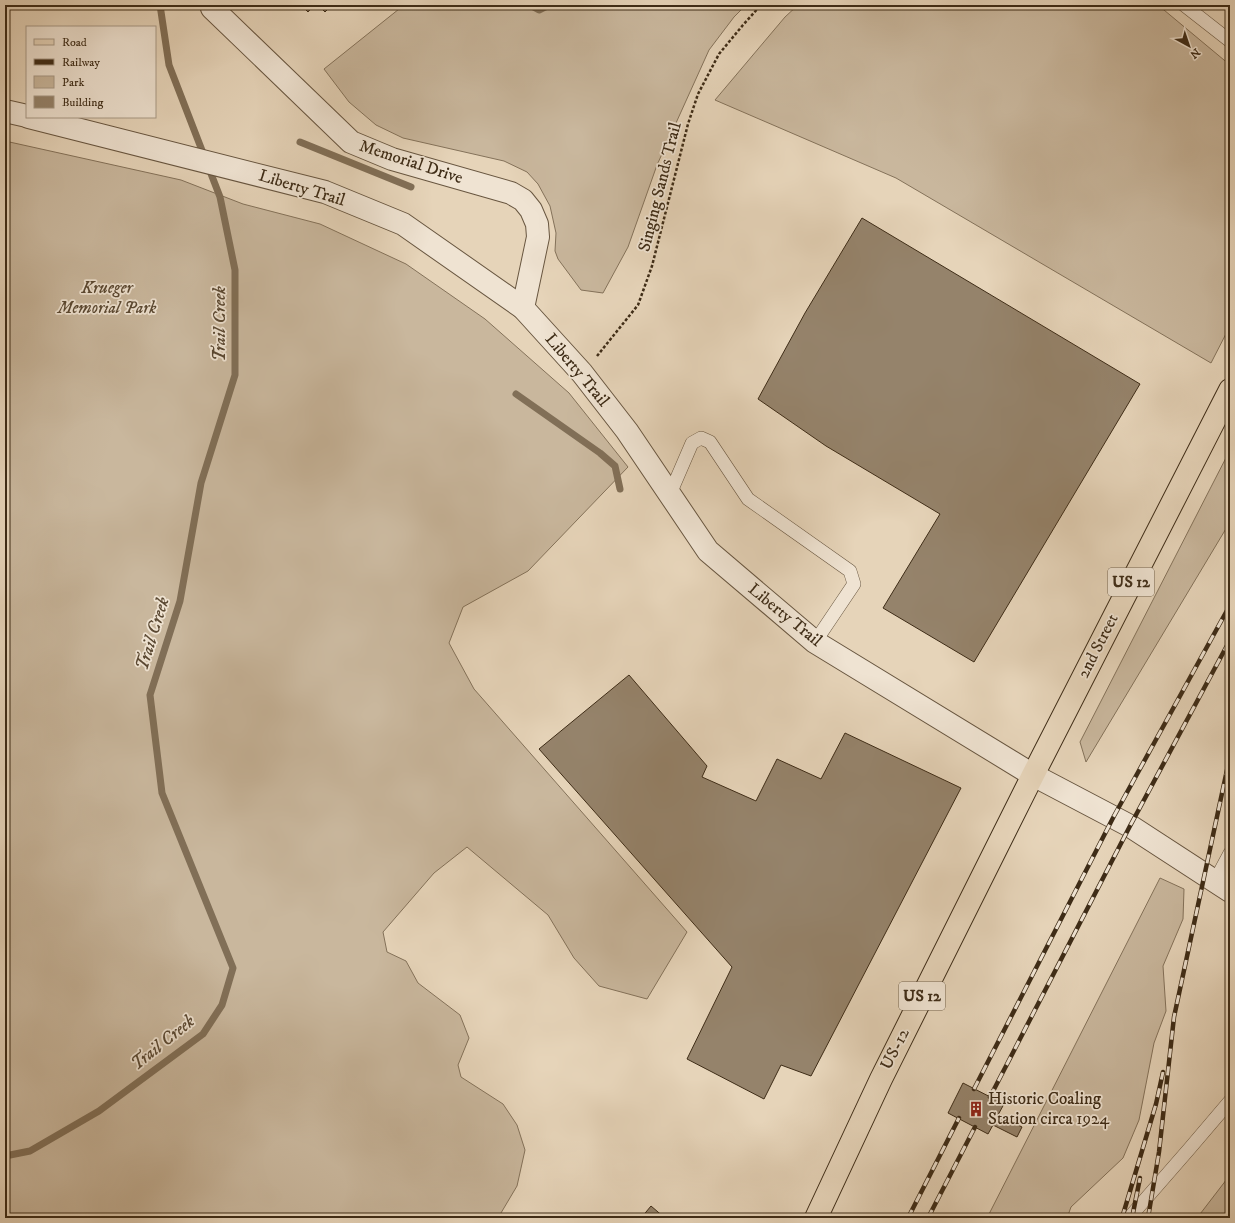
<svg xmlns="http://www.w3.org/2000/svg" width="1235" height="1223" font-family="'IM FELL DW Pica',serif">
	<rect width="100%" height="100%" fill="#e6d4b9"/>
	<filter id="stains"><feTurbulence type="fractalNoise" baseFrequency=".005" numOctaves="4"/><feColorMatrix values="0 0 0 0 .2 0 0 0 0 .09 0 0 0 0 .02 0 0 0 .5 -.17"/></filter>
	<radialGradient id="worn" r=".72"><stop offset=".6" stop-color="#630" stop-opacity="0"/><stop offset="1" stop-color="#630" stop-opacity=".3"/></radialGradient>
	<!-- green -->
	<g fill="#c9b79d" stroke="#84725a">
		<path d="M404,5H746L734,17L709,50L657,165L628,247L603,293L581,290L558,259L555,251L556,233L550,206L538,184L527,172L504,161L403,138L376,125L349,102L324,69Z"/>
		<path d="M798,5H1158L1230,65V326L1211,363L896,178L715,100L785,17Z"/>
		<path d="M5,141L181,180L243,204L320,224L406,264L485,319L569,393L628,467L528,571L463,607L449,643L474,689L687,932L647,999L599,986L574,958L548,915L467,847L434,873L383,932L387,952L406,961L418,983L460,1015L469,1038L458,1065L461,1077L503,1104L517,1125L525,1150L517,1186L498,1218H5Z"/>
		<path d="M1230,450V522L1086,762L1080,742Z"/>
		<path d="M1160,878L1184,889L1183,919L1163,966L1166,1011L1154,1043L1139,1120L1123,1158L1071,1207L1067,1218H987Z"/>
		<path d="M1230,1175V1218H1197Z"/>
	</g>
	<g fill="none" stroke-linecap="round" stroke-linejoin="round">
		<!-- stream -->
		<g stroke="#816f57" stroke-width="7">
			<path d="M530,5L539,10L549,5"/>
			<path d="M300,142L411,187"/>
			<path d="M516,394L600,453L615,466L620,489"/>
			<path d="M5,1156L30,1151L99,1111L203,1034L222,1005L233,968L162,793L150,695L180,601L201,483L235,375V270L220,197L169,65L160,5"/>
		</g>
	</g>
	<!-- building -->
	<g fill="#95836b" stroke="#3e2c17">
		<path d="M301,5H314L308,12Z"/>
		<path d="M318,5H332L325,12Z"/>
		<path d="M862,218L1140,384L974,662L883,608L940,514L826,446L758,399L805,313Z"/>
		<path d="M629,675L707,766L702,777L756,801L777,759L821,779L845,733L961,788L811,1076L781,1065L764,1099L687,1059L732,967L539,749Z"/>
		<path d="M963,1083L1004,1104L998,1115L1022,1127L1017,1137L993,1125L988,1134L948,1113Z"/>
		<path d="M651,1206L665,1218H641Z"/>
	</g>
	<g fill="none" stroke-linecap="round" stroke-linejoin="round">
		<defs>
			<g id="service">
				<path d="M1184,5L1230,41"/>
				<path d="M670,494L692,443L701,438L710,442L748,499L850,571L854,584L815,642"/>
				<path d="M1215,881L1230,853"/>
				<path d="M1129,1218L1190,1148L1230,1101"/>
			</g>
			<path id="minor" d="M212,8L351,142L392,159L511,193L523,200L531,210L537,224L538,237L523,308"/>
			<g id="tertiary">
				<path d="M5,111L27,116"/>
				<path d="M29,117L325,192L403,224L523,308L582,373L627,431L708,551L815,642L1033,775L1130,826L1230,891"/>
			</g>
			<path id="primary" d="M816,1218L881,1079L1033,775L1230,390"/>
		</defs>
		<!-- service casing -->
		<use href="#service" stroke="#685640" stroke-width="14"/>
		<!-- minor casing -->
		<use href="#minor" stroke="#685640" stroke-width="24"/>
		<!-- tertiary casing -->
		<use href="#tertiary" stroke="#685640" stroke-width="24"/>
		<!-- primary casing -->
		<use href="#primary" stroke="#3e2c17" stroke-width="24"/>
		<!-- path -->
		<path stroke="#3e2c17" stroke-width="2.5" stroke-dasharray="3 2" stroke-linecap="butt" d="M597,356L638,305L652,266L688,124L698,94L719,54L743,25L761,5"/>
		<!-- service -->
		<use href="#service" stroke="#efe3d2" stroke-width="13"/>
		<!-- minor -->
		<use href="#minor" stroke="#efe3d2" stroke-width="22"/>
		<!-- tertiary -->
		<use href="#tertiary" stroke="#efe3d2" stroke-width="22"/>
		<!-- primary -->
		<use href="#primary" stroke="#e6d4b9" stroke-width="22"/>
		<defs>
			<g id="rail">
				<path d="M974,1089L1114,816L1230,605"/>
				<path d="M990,1097L1130,826L1230,640"/>
				<path d="M908,1218L959,1118"/>
				<path d="M928,1218L975,1127"/>
				<path d="M1122,1218L1156,1104L1163,1072"/>
				<path d="M1132,1218L1140,1178"/>
				<path d="M1148,1218L1159,1152L1174,1017L1230,756"/>
			</g>
		</defs>
		<!-- rail casing -->
		<use href="#rail" stroke="#3e2c17" stroke-width="4.5"/>
		<!-- rail -->
		<use href="#rail" stroke="#efe3d2" stroke-width="3" stroke-dasharray="9" stroke-linecap="butt"/>
	</g>
	<!-- icons -->
	<defs>
		<symbol id="building-bare" viewBox="-9 -9 18 18"><path d="M-4-6H4V6H1V3H-1V6H-4ZM-2.5-4.3h1.7v1.8h-1.7ZM.8-4.3h1.7v1.8H.8ZM-2.5-1h1.7V.8h-1.7ZM.8-1h1.7V.8H.8Z" fill="#8f2418" stroke="#efe3d2" stroke-width="2.5" paint-order="stroke"/></symbol>
	</defs>
	<g fill-rule="evenodd">
		<use href="#building-bare" x="965" y="1098" width="22" height="22"/>
	</g>
	<g text-anchor="middle" dominant-baseline="central" stroke-width="3.5" stroke-linejoin="round" paint-order="stroke">
		<!-- shield labels -->
		<g fill="#efe3d2" stroke="#73634f" stroke-width="1">
			<rect x="1108" y="568" width="46" height="28" rx="3"/>
			<rect x="899" y="982" width="46" height="28" rx="3"/>
		</g>
		<g font-size="16" font-weight="bold" fill="#3e2c17">
			<text x="1131" y="582">US 12</text>
			<text x="922" y="996">US 12</text>
		</g>
		<!-- street labels -->
		<g font-size="17" fill="#3e2c17" stroke="#efe3d2">
			<text transform="translate(411 162) rotate(18)">Memorial Drive</text>
			<text transform="translate(660 187) rotate(-76)">Singing Sands Trail</text>
			<text transform="translate(302 188) rotate(17)">Liberty Trail</text>
			<text transform="translate(577 370) rotate(50)">Liberty Trail</text>
			<text transform="translate(785 615) rotate(39)">Liberty Trail</text>
			<text transform="translate(1098 646) rotate(-63)">2nd Street</text>
			<text transform="translate(895 1049) rotate(-63)">US-12</text>
		</g>
		<!-- park labels -->
		<g font-size="17" font-style="italic" fill="#5a4832" stroke="#efe3d2">
			<text x="107" y="288">Krueger<tspan x="107" dy="20">Memorial Park</tspan></text>
		</g>
		<!-- poi labels -->
		<g font-size="17" fill="#3e2c17" stroke="#efe3d2" text-anchor="start">
			<text x="988" y="1099">Historic Coaling<tspan x="988" dy="20">Station circa 1924</tspan></text>
		</g>
		<!-- water labels -->
		<g font-size="18" font-style="italic" fill="#5a4832" stroke="#efe3d2">
			<text transform="translate(220 324) rotate(-90)">Trail Creek</text>
			<text transform="translate(153 634) rotate(-73)">Trail Creek</text>
			<text transform="translate(163 1043) rotate(-39)">Trail Creek</text>
		</g>
	</g>
	<!-- margin -->
	<rect width="1235" height="1223" fill="none" stroke="#e6d4b9" stroke-width="20"/>
	<rect x="6" y="6" width="1223" height="1211" fill="none" stroke="#3e2c17" stroke-width="2"/>
	<rect x="10" y="10" width="1215" height="1203" fill="none" stroke="#3e2c17"/>
	<!-- legend -->
	<rect x="26" y="26" width="130" height="92" fill="#efe3d2" stroke="#a89a87"/>
	<rect x="34" y="39" width="20" height="6" fill="#e6d4b9" stroke="#a89a87"/>
	<text x="62" y="46" font-size="12" fill="#3e2c17">Road</text>
	<rect x="34" y="59" width="20" height="6" fill="#3e2c17" stroke="#a89a87"/>
	<text x="62" y="66" font-size="12" fill="#3e2c17">Railway</text>
	<rect x="34" y="76" width="20" height="12" fill="#c9b79d" stroke="#a89a87"/>
	<text x="62" y="86" font-size="12" fill="#3e2c17">Park</text>
	<rect x="34" y="96" width="20" height="12" fill="#95836b" stroke="#a89a87"/>
	<text x="62" y="106" font-size="12" fill="#3e2c17">Building</text>
	<!-- north arrow -->
	<g transform="translate(1189 46) rotate(140)" stroke="#efe3d2" stroke-width="3" paint-order="stroke">
	<path d="M0-3L7 15L0 10L-7 15Z" fill="#3e2c17"/>
	<text y="-6" font-size="11" font-weight="bold" text-anchor="middle" fill="#3e2c17">N</text>
	</g>
	<rect width="100%" height="100%" filter="url(#stains)"/>
	<rect width="100%" height="100%" fill="url(#worn)"/>
</svg>
